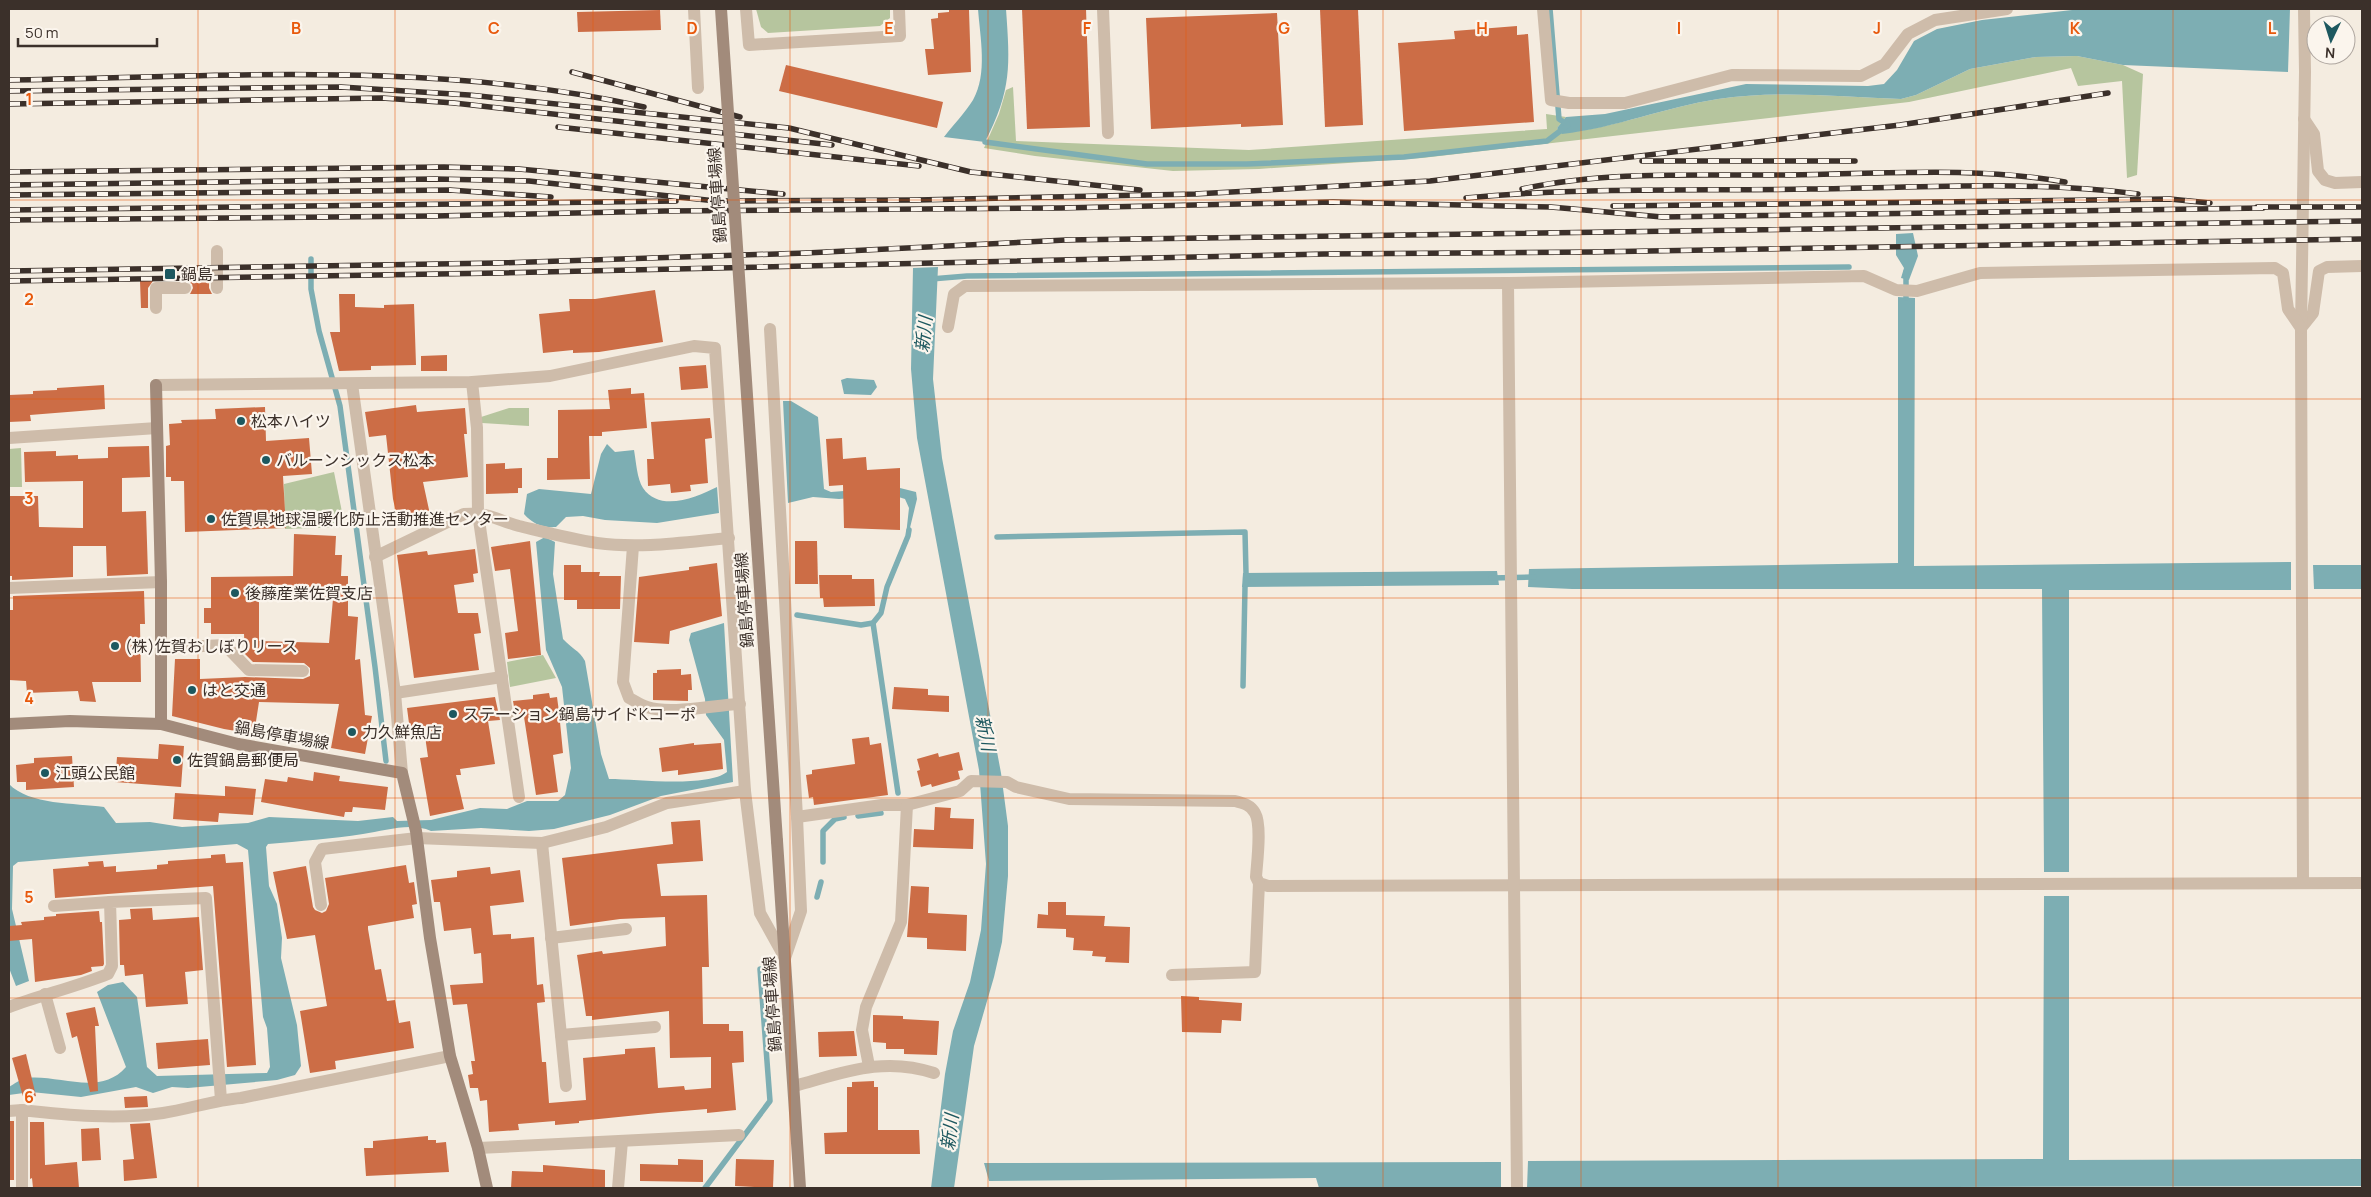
<svg xmlns="http://www.w3.org/2000/svg" width="2371" height="1197" font-family="Manrope,'Noto Sans JP',sans-serif">
	<rect width="100%" height="100%" fill="#f4ece0"/>
	<!-- green -->
	<g fill="#b6c59e">
		<path d="M756,9H890V18L880,26L768,33L761,27Z"/>
		<path d="M2077,56L2123,65L2143,74L2137,175L2127,178L2122,81L2078,86L2071,68L1909,102L1422,158L1259,169L1173,171L1035,156L984,148L999,114L1006,90L1013,87L1016,141L1249,150L1547,129L1546,114L1566,117L1557,128L1562,133C1615,128 1666,107 1718,99C1779,90 1840,97 1901,99L1916,95L1970,69L2036,57Z"/>
		<path d="M509,408H529V426L482,423L481,417Z"/>
		<path d="M21,448L22,487H9V449Z"/>
		<path d="M334,472L345,527L285,529L284,484Z"/>
		<path d="M543,655L556,678L510,687L507,662Z"/>
	</g>
	<!-- water -->
	<g fill="#7daeb3">
		<path d="M978,9H1006C1010,66 1012,89 985,142L944,137C953,125 965,113 973,100C988,74 980,37 978,9Z"/>
		<path d="M2081,9H2290L2288,72L2123,65L2077,56L2036,57L1970,69L1916,95L1901,99C1840,97 1779,90 1718,99C1666,107 1615,128 1562,134L1557,128L1566,117L1605,114L1746,84L1868,86L1884,84L1897,70L1914,41L1937,29L1982,20Z"/>
		<path d="M1913,233L1918,256L1909,280L1901,278L1904,268L1896,255V234Z"/>
		<path d="M938,267L933,379L942,458L1001,773L1008,826V876L1002,942L994,977L974,1046L954,1188H931L945,1074L953,1031L970,982L981,930L986,864L979,770L917,438L911,369L913,268Z"/>
		<path d="M1898,297L1915,298L1914,566L2291,562V590H2069V872H2044L2042,589H1572L1528,587L1529,569L1898,563Z"/>
		<path d="M847,378L874,380L877,387L871,395L844,394L841,380Z"/>
		<path d="M783,401H791L818,417L824,489L831,492L896,487L916,492L917,499L908,536L906,535L909,508L905,499L892,495L839,499L813,497L788,503Z"/>
		<path d="M607,444L615,452L634,450C636,461 637,479 643,488C660,513 697,497 717,487L719,513L657,523L605,520L583,516L566,517L556,527C542,528 533,524 524,514L527,494L539,489L591,494L601,454Z"/>
		<path d="M545,537L555,542L553,574L563,639C572,649 579,650 585,661L601,754L609,779C637,779 706,788 727,772L724,740L706,715L705,699L689,640L691,633L724,623L733,782L661,796L610,815L554,829L529,831L481,828L431,831C410,822 385,831 363,834C332,839 300,841 268,844L266,847L269,886L277,904L282,938L281,958L297,1025L301,1066L295,1075L277,1080L188,1088L172,1087L153,1093L136,1087L81,1097L31,1092L9,1095V1087C14,1084 21,1079 26,1078C59,1074 100,1097 126,1067L97,992L108,985L123,982L137,997L147,1067L157,1076L267,1073L270,1067L267,1028L263,1017L248,850L237,844L18,862L13,866L12,909L29,981L16,986L9,968V784C29,805 75,803 104,807L116,823L150,822L182,827L248,823L269,817L358,821L393,817L397,821L431,820L480,808L507,809L527,801H558L565,795L571,768L562,687L546,650L536,542Z"/>
		<path d="M2313,565H2362V589H2314Z"/>
		<path d="M1497,571L1499,585L1242,587L1243,573Z"/>
		<path d="M2044,896H2069V1160L2362,1159V1186L1527,1188L1528,1161L2043,1159Z"/>
		<path d="M1501,1162V1188H1319L1316,1178L989,1181L984,1163Z"/>
	</g>
	<g fill="none" stroke-linecap="round" stroke-linejoin="round">
		<!-- stream -->
		<g stroke="#7daeb3" stroke-width="5.5">
			<path d="M985,142L1147,164H1247L1404,157L1547,141L1568,125L1559,119L1550,9"/>
			<path d="M311,259V289L319,331L340,406L375,667L386,761"/>
			<path d="M931,279L967,276L1849,267"/>
			<path d="M1906,298V272"/>
			<path d="M997,537L1245,532L1246,573L1248,580L1245,587L1243,686"/>
			<path d="M1491,578L1534,577"/>
			<path d="M797,615L861,625L873,623L881,613L887,587L908,536L909,530"/>
			<path d="M873,623L898,793"/>
			<path d="M858,816L881,813"/>
			<path d="M823,862V831L835,819L844,817"/>
			<path d="M817,897L821,882"/>
			<path d="M705,1188L770,1101L760,969"/>
		</g>
	</g>
	<!-- building -->
	<g fill="#cc6d46" fill-rule="evenodd">
		<path d="M949,9L969,10L971,72L928,75L925,49H934L931,19L938,18V13L949,12Z"/>
		<path d="M1022,9H1086L1090,127L1027,129Z"/>
		<path d="M1320,9H1358L1363,125L1325,127Z"/>
		<path d="M660,10L661,30L578,32L577,12Z"/>
		<path d="M1277,13L1283,125L1241,127V124L1151,129L1146,18Z"/>
		<path d="M1517,26V35L1528,34L1534,122L1404,131L1398,43L1455,39L1454,31Z"/>
		<path d="M786,65L943,102L937,128L779,91Z"/>
		<path d="M186,280H209V288L212,294H190L193,288L192,284Z"/>
		<path d="M140,281H153L148,288V308H141Z"/>
		<path d="M655,290L663,342L599,352L573,353V350L543,353L539,314L570,311L569,299H595Z"/>
		<path d="M339,294H355V307L384,308V305L414,304L416,365L371,366V370L339,371L330,332H340Z"/>
		<path d="M447,355V371H421V356Z"/>
		<path d="M706,365L708,388L681,390L679,367Z"/>
		<path d="M104,385L105,409L30,415L31,421L9,422V395L33,394V391L57,390V388Z"/>
		<path d="M631,388V394L644,393L647,428L602,432V436H589L590,479L547,480V458H558V410L610,409L608,390Z"/>
		<path d="M416,405L417,412L465,408L467,434H464L468,477L423,482L431,519L399,526L393,499L386,435L369,437L365,412Z"/>
		<path d="M265,407L266,441L309,438L312,474L283,476L286,528L185,532L184,481H171V477H166V446L170,445L169,424L182,423L181,420L216,419L215,409Z"/>
		<path d="M710,418L712,438L705,439L708,483L690,485L691,491L671,493L670,484L648,486L647,459H654L651,422Z"/>
		<path d="M842,438L843,459L866,457L867,470L900,468V530L844,528L843,485L829,486L826,439Z"/>
		<path d="M149,446L150,477L122,478V512L146,511L148,574L107,576L106,546H73V577L12,580V576H9V496H38L39,527L83,528V481L25,482L24,452L56,451V456L78,455V459L108,458V447Z"/>
		<path d="M505,463V469L522,468V488H518V493L486,494V464Z"/>
		<path d="M294,534L336,536L335,555H342L341,576H348V616L358,617L355,660L360,659L365,715L372,716L365,754L331,748L339,704L259,702L254,734L224,729L172,716L175,659H200V679L245,677L303,679L310,676V668L304,663L253,662L245,654L244,634H211V623H204V608H211V577L293,576ZM280,599H333L329,643L259,641V600Z"/>
		<path d="M530,541L541,655L508,659L505,633L518,631L510,569L495,571L491,547Z"/>
		<path d="M795,541H817L818,584H795Z"/>
		<path d="M475,549L478,573L473,574L474,582L454,585L458,613H478L481,633L474,634L479,670L414,678L397,555L427,551L428,555Z"/>
		<path d="M717,563L722,616L670,631L669,644L634,642L639,577L689,570V567Z"/>
		<path d="M564,565H581V572H600L599,576H621L620,609H577V600H564Z"/>
		<path d="M819,575H852V579H874L875,606L824,607L823,598H820Z"/>
		<path d="M144,591L145,624H140L141,682H92L96,702L80,701L78,691L27,693L26,681L9,680V610H13V596Z"/>
		<path d="M681,669V675L691,674L692,690H688V701L653,700V673H657V670Z"/>
		<path d="M894,687L928,689V695L949,696V712L892,709Z"/>
		<path d="M549,693L550,698L557,697L559,712L563,753L553,755L558,792L536,795L524,717L516,718L513,701L533,699V695Z"/>
		<path d="M495,697L500,720L488,721L495,764L460,769L461,775H456L464,809L430,816L420,758L428,757L424,729L410,731L407,708Z"/>
		<path d="M869,737L870,745L881,743L888,795L814,805L813,797L809,798L806,775L812,774V770L855,764L852,739Z"/>
		<path d="M694,743V745L721,743L723,769L678,775V770L662,772L659,748Z"/>
		<path d="M159,744L184,746L181,787L115,782L117,757L158,759Z"/>
		<path d="M959,752L963,770L958,771L960,779L932,787L931,784L921,787L917,771L920,770L917,759L938,753L939,757Z"/>
		<path d="M72,756L74,787L26,790V782H17L16,765L34,763V758Z"/>
		<path d="M314,772L340,776L339,781L388,787L385,810L353,807L352,812H345L344,817L261,802L265,779L287,782L288,777L313,781Z"/>
		<path d="M225,786L256,789L253,815L219,813L218,822L173,819L175,793L225,796Z"/>
		<path d="M935,807L951,808L950,818L974,819L973,849L913,847L914,829L934,830Z"/>
		<path d="M700,820L703,861L657,864L661,896L707,895L709,967H702L703,1024H729V1031H743L744,1062L732,1063L736,1110L707,1113V1109L658,1113L579,1121V1123L555,1125V1121L518,1124L519,1130L489,1132L487,1100L480,1101L478,1088H470L468,1075L473,1074L471,1061H475L467,1004L453,1005L450,985L483,983L481,953L474,954L471,928L444,931L440,902H434L431,880L457,877V871L490,867L491,874L520,870L524,902L490,906L493,935L511,934V939L534,937L537,985L543,984L545,1002L537,1003L542,1062H546L549,1103L586,1100L583,1058L625,1054V1049L655,1047L658,1088L684,1086L685,1090L711,1088V1057L670,1058L669,1011L592,1020V1016H586L577,955L602,951L603,954L666,946L665,917L620,919L570,926L562,858L673,844L671,822Z"/>
		<path d="M225,854L226,863L243,862L256,1065L227,1067L213,886L55,898L53,869L89,866L88,862L103,861L104,867L116,866V872L157,869V865L168,864V861L211,858V855Z"/>
		<path d="M406,865L409,883L414,882L417,904L412,905L414,918L368,926V929L375,970L381,969L387,1001L395,1000L399,1023L410,1021L414,1048L335,1061L336,1069L310,1073L300,1011L327,1006L315,935L287,939L273,872L306,866L313,907L315,910L322,913L326,911L329,904L325,878Z"/>
		<path d="M911,886L929,887L928,913L967,915L966,951L927,949V938L907,937Z"/>
		<path d="M1048,902H1066V915L1105,916L1104,926L1130,927L1129,963L1105,962L1106,957L1092,956L1093,951L1073,950L1074,938L1066,937V929L1037,928L1038,914L1048,915Z"/>
		<path d="M152,908L153,920L199,917L203,970L185,972L188,1004L146,1007L143,974L125,976L124,965H120L119,920L131,919L130,909Z"/>
		<path d="M99,911L100,922H102L104,964L103,966L91,967L92,971L81,975L35,982L32,939L9,941V926L22,925L21,922L44,920V917L56,916V914Z"/>
		<path d="M1181,996L1199,997V1000L1242,1003L1241,1021L1222,1020L1221,1033L1182,1032Z"/>
		<path d="M95,1007L99,1026H95L98,1091L90,1092L77,1036L72,1038L66,1013Z"/>
		<path d="M873,1015L903,1016V1019L939,1021L937,1055L904,1054V1049H886V1043L873,1042Z"/>
		<path d="M854,1031L857,1056L819,1057L818,1032Z"/>
		<path d="M208,1039L210,1065L158,1069L156,1043Z"/>
		<path d="M26,1054L36,1096L24,1100L12,1058Z"/>
		<path d="M874,1081V1087H878V1130H919L920,1154H825L824,1133L847,1132V1087H852V1082Z"/>
		<path d="M147,1096L148,1107L125,1108L124,1097Z"/>
		<rect x="9" y="1121" width="5" height="59"/>
		<path d="M30,1122H44L45,1165L77,1162L79,1188H33L32,1178L30,1179Z"/>
		<path d="M150,1123L157,1178L124,1181L123,1160L134,1159L130,1124Z"/>
		<path d="M99,1128L101,1160L82,1161L81,1129Z"/>
		<path d="M428,1136V1140H436V1143L446,1142L449,1172L366,1176L364,1148H373V1141Z"/>
		<path d="M678,1159L703,1160V1182L640,1181V1164L678,1165Z"/>
		<path d="M736,1159L774,1160L773,1188L735,1186Z"/>
		<path d="M543,1165L605,1170V1188H511L512,1171L543,1172Z"/>
	</g>
	<g fill="none" stroke-linecap="round" stroke-linejoin="round">
		<!-- street -->
		<g stroke="#cebcaa" stroke-width="12">
			<path d="M694,9L698,88"/>
			<path d="M746,9L749,45L900,36L899,9"/>
			<path d="M1103,9L1108,133"/>
			<path d="M1543,9L1551,100L1569,103H1625L1732,75L1861,76L1885,64L1908,34L1935,20L2007,9"/>
			<path d="M2304,119L2314,134L2318,171L2325,180L2335,183L2362,182"/>
			<path d="M217,251V288"/>
			<path d="M156,308V288H185"/>
			<path d="M948,327L954,294L965,286L1508,283"/>
			<path d="M2301,328L2313,313L2319,271L2327,267L2362,266"/>
			<path d="M770,329L797,817"/>
			<path d="M472,382L477,428L478,513L519,797"/>
			<path d="M352,384L395,693L402,773"/>
			<path d="M156,385L472,382L550,376L694,346L715,348L745,791"/>
			<path d="M9,438L157,428"/>
			<path d="M633,546L623,682L629,698C635,701 641,705 647,707C671,715 713,705 740,704"/>
			<path d="M375,557L464,514C489,512 497,520 519,526C544,532 571,539 597,543C641,549 685,542 729,538"/>
			<path d="M9,588L161,582"/>
			<path d="M161,648L225,645L249,670L303,671"/>
			<path d="M395,693L502,677"/>
			<path d="M542,843L566,1086"/>
			<path d="M2303,883L2301,328L2305,72L2304,9"/>
			<path d="M321,905L315,862L322,849L417,838L542,843L606,827L667,803L745,791L760,913L785,958"/>
			<path d="M54,906L110,902"/>
			<path d="M551,938L626,929"/>
			<path d="M785,958L801,911L797,817L882,805H907L960,791L971,781L1007,782L1016,787L1069,799L1235,801C1243,803 1251,805 1255,813C1262,825 1257,862 1256,877L1259,883L1268,886L2362,883"/>
			<path d="M1172,975L1255,972L1259,883"/>
			<path d="M45,994L60,1048"/>
			<path d="M9,1007C42,995 75,987 108,974L112,966L110,902L206,898L221,1100"/>
			<path d="M561,1035L655,1027"/>
			<path d="M869,1066L862,1030L866,1007L901,922L907,805"/>
			<path d="M794,1086C843,1073 883,1056 934,1073"/>
			<path d="M9,1111L22,1110"/>
			<path d="M478,1148L739,1135"/>
			<path d="M22,1188V1110C67,1115 117,1120 163,1113C189,1109 215,1100 241,1098L450,1056"/>
			<path d="M618,1188L622,1141"/>
			<path d="M1517,1188L1508,283L1864,276L1896,290L1917,291L1980,273L2275,268L2283,273L2288,309L2301,328"/>
		</g>
		<!-- secondary -->
		<g stroke="#a28b7b" stroke-width="12">
			<path d="M156,385L161,582V724"/>
			<path d="M9,724L70,721L161,724L238,744L402,773L416,831L430,938L450,1056L478,1148L487,1188"/>
			<path d="M777,841L800,1188"/>
		</g>
		<defs>
			<g id="rail">
				<path d="M572,72L740,117"/>
				<path d="M9,80C220,77 436,60 644,107"/>
				<path d="M9,91L341,87L469,95L789,128L971,172L1140,190"/>
				<path d="M9,104L382,98L454,103L832,145"/>
				<path d="M558,127L919,166"/>
				<path d="M1642,161H1855"/>
				<path d="M9,172L444,167L519,169L783,194"/>
				<path d="M9,185L435,179L529,181L716,201L917,200L1195,194L1430,181L1900,125L2108,93"/>
				<path d="M1522,189C1609,170 1701,176 1790,175C1881,174 1975,166 2065,182"/>
				<path d="M9,195L450,190L551,197"/>
				<path d="M1466,198C1580,187 1695,191 1810,189C1919,188 2029,180 2138,194"/>
				<path d="M1613,206L2170,199L2210,203"/>
				<path d="M2257,207H2362"/>
				<path d="M9,210L676,201"/>
				<path d="M9,220L435,216L665,211L1061,208L1333,202L1551,207L1662,217L2263,208"/>
				<path d="M9,271L498,263L806,253L1066,240L2362,221"/>
				<path d="M9,281L499,273L1324,254L1592,252L2362,239"/>
			</g>
		</defs>
		<!-- rail casing -->
		<use href="#rail" stroke="#3b302a" stroke-width="5.5"/>
		<!-- rail -->
		<use href="#rail" stroke="#fbf5ed" stroke-width="4" stroke-dasharray="11" stroke-linecap="butt"/>
		<!-- secondary-bridge -->
		<path stroke="#a28b7b" stroke-width="12" d="M721,9L777,841"/>
	</g>
	<!-- grid -->
	<path fill="none" stroke="#e8590c" stroke-width="1" stroke-opacity="0.55" d="M198,9V1188M395,9V1188M593,9V1188M790,9V1188M988,9V1188M1186,9V1188M1383,9V1188M1581,9V1188M1778,9V1188M1976,9V1188M2173,9V1188M9,200H2362M9,399H2362M9,598H2362M9,798H2362M9,998H2362"/>
	<!-- markers -->
	<g fill="#1d585f" stroke="#fbf5ed" stroke-width="2">
		<rect x="164" y="268" width="12" height="12" rx="2.5"/>
		<circle cx="241" cy="421" r="5"/>
		<circle cx="266" cy="460" r="5"/>
		<circle cx="211" cy="519" r="5"/>
		<circle cx="235" cy="593" r="5"/>
		<circle cx="115" cy="646" r="5"/>
		<circle cx="192" cy="690" r="5"/>
		<circle cx="453" cy="714" r="5"/>
		<circle cx="352" cy="732" r="5"/>
		<circle cx="177" cy="760" r="5"/>
		<circle cx="45" cy="773" r="5"/>
	</g>
	<g text-anchor="middle" dominant-baseline="central" stroke-width="4.5" stroke-linejoin="round" paint-order="stroke">
		<!-- street labels -->
		<g font-size="16" fill="#3b302a" stroke="#fbf5ed">
			<text transform="translate(717 195) rotate(-94)">鍋島停車場線</text>
			<text transform="translate(744 600) rotate(-94)">鍋島停車場線</text>
			<text transform="translate(282 735) rotate(10)">鍋島停車場線</text>
			<text transform="translate(772 1004) rotate(-94)">鍋島停車場線</text>
		</g>
		<!-- poi labels -->
		<g font-size="16" fill="#3b302a" stroke="#fbf5ed" text-anchor="start">
			<text x="181" y="274">鍋島</text>
			<text x="251" y="421">松本ハイツ</text>
			<text x="276" y="460">バルーンシックス松本</text>
			<text x="221" y="519">佐賀県地球温暖化防止活動推進センター</text>
			<text x="245" y="593">後藤産業佐賀支店</text>
			<text x="125" y="646">(株)佐賀おしぼりリース</text>
			<text x="202" y="690">はと交通</text>
			<text x="463" y="714">ステーション鍋島サイドKコーポ</text>
			<text x="362" y="732">力久鮮魚店</text>
			<text x="187" y="760">佐賀鍋島郵便局</text>
			<text x="55" y="773">江頭公民館</text>
		</g>
		<!-- water labels -->
		<g font-size="18" font-style="italic" fill="#1d585f" stroke="#fbf5ed">
			<text transform="translate(923 334) rotate(-84)">新川</text>
			<text transform="translate(986 733) rotate(79)">新川</text>
			<text transform="translate(949 1132) rotate(-83)">新川</text>
		</g>
	</g>
	<g font-size="16" text-anchor="middle" font-weight="bold" fill="#e8590c" stroke="#fbf5ed" stroke-width="4.5" stroke-linejoin="round" paint-order="stroke">
		<text x="296" y="34">B</text>
		<text x="494" y="34">C</text>
		<text x="692" y="34">D</text>
		<text x="889" y="34">E</text>
		<text x="1087" y="34">F</text>
		<text x="1284" y="34">G</text>
		<text x="1482" y="34">H</text>
		<text x="1679" y="34">I</text>
		<text x="1877" y="34">J</text>
		<text x="2075" y="34">K</text>
		<text x="2272" y="34">L</text>
		<text x="29" y="105">1</text>
		<text x="29" y="305">2</text>
		<text x="29" y="504">3</text>
		<text x="29" y="704">4</text>
		<text x="29" y="903">5</text>
		<text x="29" y="1103">6</text>
	</g>
	<!-- border -->
	<rect width="2371" height="1197" fill="none" stroke="#3b302a" stroke-width="20"/>
	<!-- north arrow -->
	<g transform="translate(2331 40) rotate(184)"><circle r="24" fill="#fbf5ed" stroke="#aea69f"/>
	<path d="M0-4L9 19L0 12L-9 19Z" fill="#1d585f"/>
	<text y="-8" font-size="14" font-weight="bold" text-anchor="middle" fill="#3b302a">N</text>
	</g>
	<!-- scale -->
	<path d="M18 38v8h139v-8" fill="none" stroke="#3b302a" stroke-width="2.5"/>
	<text x="25" y="38" font-size="15" fill="#3b302a" stroke="#fbf5ed" stroke-width="4" paint-order="stroke">50 m</text>
</svg>
